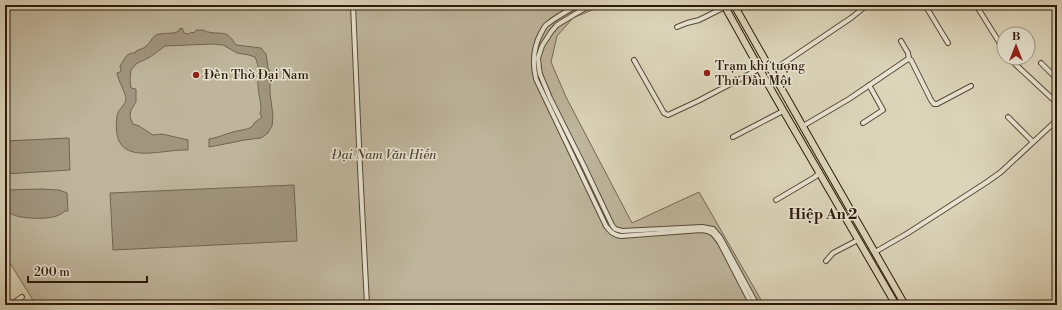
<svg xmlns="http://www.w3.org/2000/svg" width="1062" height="310" font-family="'Libre Bodoni',serif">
	<rect width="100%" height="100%" fill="#dcd5ba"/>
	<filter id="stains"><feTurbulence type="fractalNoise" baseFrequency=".005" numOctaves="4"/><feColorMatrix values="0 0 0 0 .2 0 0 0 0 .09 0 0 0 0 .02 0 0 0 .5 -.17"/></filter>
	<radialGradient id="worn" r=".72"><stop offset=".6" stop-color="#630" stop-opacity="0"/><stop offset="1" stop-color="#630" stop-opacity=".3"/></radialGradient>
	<!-- green -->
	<path fill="#beb59c" stroke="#756853" d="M5,5H604L573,18L557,36L551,62L566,97L632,223L699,192L764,305H36L5,255Z"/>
	<!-- water -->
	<g fill="#a0957e" stroke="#726450">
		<path d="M182,28L184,33L189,34L191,32L194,33L196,30C198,30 200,30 202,30C204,30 206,32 208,32C224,35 226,29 236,45L261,48L266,54L268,68L270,71V93L273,116L272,126L268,133L261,138L244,140L235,142L209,147V139C217,138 225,134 233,132C240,130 246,130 252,127L254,123L262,117L260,114C263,105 258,96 258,85C258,74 260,68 255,57L249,55L237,53L223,45L212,44L165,46L150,57L136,64L131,70L130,80L131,88L136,89V102L131,110L130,117L133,124L139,126L153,135L162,134L188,140V150C157,149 110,170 117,116C118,109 125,106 126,99C126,93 118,81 117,73L120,72L121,70L120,66C124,60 126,52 135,53L136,51C139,49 143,49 145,47C150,44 151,38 156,35C163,32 172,35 179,31V29Z"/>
		<path d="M69,138L70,170L5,174V141Z"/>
		<path d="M294,185L297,241L113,250L110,193Z"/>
		<path d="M40,189L59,190L67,193L68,211H65C57,220 33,219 22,217C16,217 10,213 5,210V190Z"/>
	</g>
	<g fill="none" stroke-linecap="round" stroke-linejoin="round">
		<defs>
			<g id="minor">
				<path d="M353,5L360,168L367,305"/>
				<path d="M578,5C567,11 556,17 546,25C544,27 543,30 541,33C533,48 532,62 536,79L606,226C611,232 613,235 621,236L701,230C712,231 714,234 720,243L752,305"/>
				<path d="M590,5L557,25L551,32L542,46L538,58L539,68L540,74L550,98L584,166L612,225L615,229L622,231L702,227L713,229L720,237L757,305"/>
				<path d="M925,5L948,43"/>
				<path d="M976,5L1004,50"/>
				<path d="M677,27L687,23L699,20L725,7"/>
				<path d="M901,41L908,53L909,59"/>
				<path d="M1057,54L1055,58L1057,63"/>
				<path d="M1010,58L1015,64L1057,103"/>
				<path d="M634,60L664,113L668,115L698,101L759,69"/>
				<path d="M1041,63L1057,79"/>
				<path d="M772,71L851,18L867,5"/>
				<path d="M1008,117L1033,142"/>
				<path d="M863,123L883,110L869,85"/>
				<path d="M803,126L849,99L908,59L911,60L931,100L934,104H937L971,86"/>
				<path d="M733,137L783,111"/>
				<path d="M776,200L815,177L819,173"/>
				<path d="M875,252L908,233L987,182L1001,172L1057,120"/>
				<path d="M826,261L833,253L858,240"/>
				<path d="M10,305L22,297"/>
			</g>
			<g id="trunk">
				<path d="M724,5L773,93L896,305"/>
				<path d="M734,5L822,160L905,305"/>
			</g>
		</defs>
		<!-- minor casing -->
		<use href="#minor" stroke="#584936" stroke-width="6"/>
		<!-- trunk casing -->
		<use href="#trunk" stroke="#2c1a0a" stroke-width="8"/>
		<!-- minor -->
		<use href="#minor" stroke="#e8e4d2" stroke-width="4"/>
		<!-- trunk -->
		<use href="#trunk" stroke="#dcd5ba" stroke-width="6"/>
	</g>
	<!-- markers -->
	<g fill="#8f2418" stroke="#e8e4d2" stroke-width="1.5">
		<circle cx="707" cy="73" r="4"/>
		<circle cx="196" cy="75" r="4"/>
	</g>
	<g text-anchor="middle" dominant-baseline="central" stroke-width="3" stroke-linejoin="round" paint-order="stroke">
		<!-- poi labels -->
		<g font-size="13" fill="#2c1a0a" stroke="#e8e4d2" text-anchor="start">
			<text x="715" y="66">Trạm khí tượng<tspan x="715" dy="15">Thủ Dầu Một</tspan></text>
			<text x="204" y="75">Đền Thờ Đại Nam</text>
		</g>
		<!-- park labels -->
		<g font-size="13" font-style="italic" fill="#584836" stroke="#e8e4d2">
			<text x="384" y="155">Đại Nam Văn Hiến</text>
		</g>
		<!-- quarter labels -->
		<g font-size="15" font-weight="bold" fill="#2c1a0a" stroke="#e8e4d2">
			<text x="823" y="214">Hiệp An 2</text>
		</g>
	</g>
	<!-- margin -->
	<rect width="1062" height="310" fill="none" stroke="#dcd5ba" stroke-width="20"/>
	<rect x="6" y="6" width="1050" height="298" fill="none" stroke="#2c1a0a" stroke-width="2"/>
	<rect x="10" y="10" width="1042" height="290" fill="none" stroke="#2c1a0a"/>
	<!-- north arrow -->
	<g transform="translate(1016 46)"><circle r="19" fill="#e8e4d2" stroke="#9d9382"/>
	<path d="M0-3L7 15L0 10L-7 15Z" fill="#8f2418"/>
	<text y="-6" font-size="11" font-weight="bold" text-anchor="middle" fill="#2c1a0a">B</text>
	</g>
	<!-- scale -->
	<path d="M28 276v6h119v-6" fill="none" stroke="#2c1a0a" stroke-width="2"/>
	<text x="34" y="276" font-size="12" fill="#2c1a0a" stroke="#e8e4d2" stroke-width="3" paint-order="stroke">200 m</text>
	<rect width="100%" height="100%" filter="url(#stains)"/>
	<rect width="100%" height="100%" fill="url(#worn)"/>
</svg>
